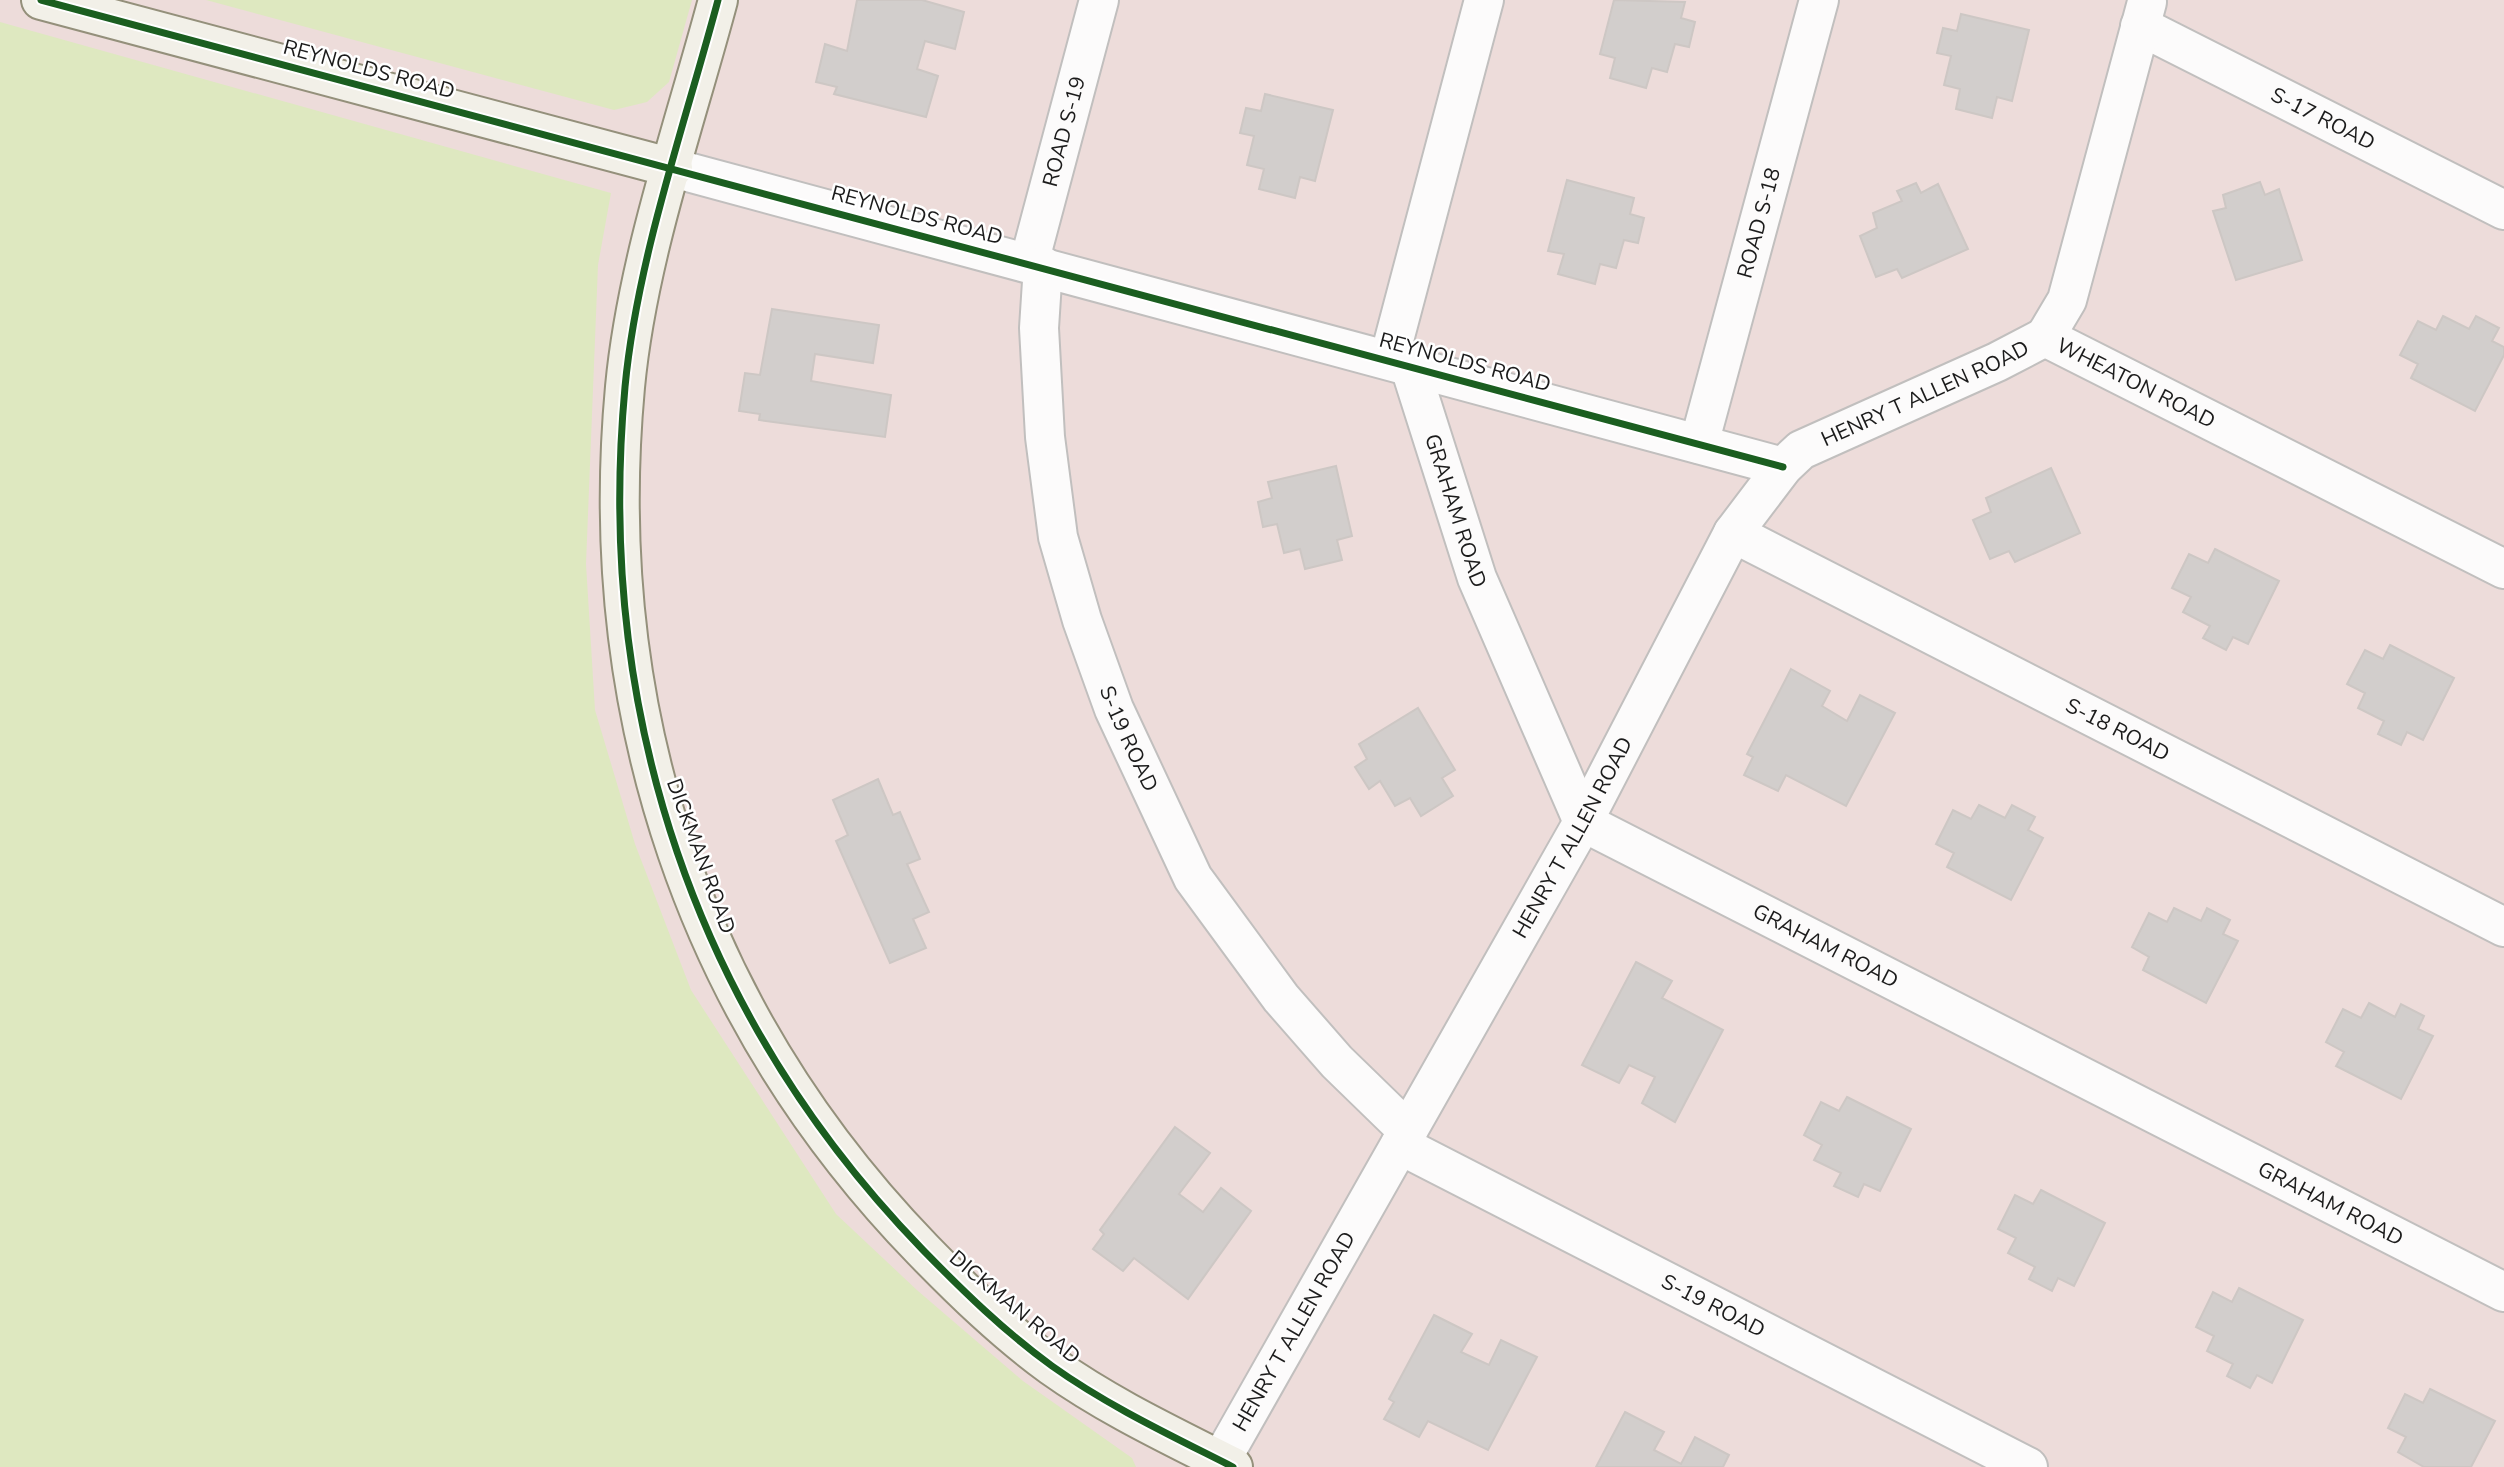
<svg xmlns="http://www.w3.org/2000/svg" width="2504" height="1467" font-family="'Nunito Sans',sans-serif">
	<rect width="100%" height="100%" fill="#eae6e3"/>
	<!-- military -->
	<rect fill="#eddcda" x="0" y="0" width="2504" height="1467"/>
	<!-- grass -->
	<g fill="#dee8c0">
		<path d="M206,0H692L669,82L647,102L614,110Z"/>
		<path d="M0,22L611,193L598,265L586,564L595,710L635,844L691,990L836,1214L918,1291L1023,1381L1132,1458L1136,1467H0Z"/>
	</g>
	<!-- building -->
	<g fill="#d2cecc" stroke="#cdc7c4" stroke-width="2">
		<path d="M857,0H922L964,12L955,49L925,41L917,69L938,76L926,117L834,94L837,87L816,82L825,44L847,51Z"/>
		<path d="M1614,0L1685,2L1681,18L1695,22L1689,47L1675,44L1667,72L1652,68L1646,88L1610,78L1615,58L1600,54Z"/>
		<path d="M1961,14L2029,30L2012,101L1997,97L1992,118L1956,109L1960,89L1944,85L1951,56L1937,53L1943,28L1957,31Z"/>
		<path d="M1265,94L1333,110L1315,181L1300,177L1295,198L1259,189L1264,169L1247,165L1254,136L1240,133L1246,108L1261,111Z"/>
		<path d="M1567,180L1634,198L1630,214L1644,218L1638,243L1624,240L1616,268L1600,264L1595,284L1558,274L1564,254L1548,251Z"/>
		<path d="M2260,182L2265,195L2279,189L2302,260L2236,280L2213,211L2226,208L2223,195Z"/>
		<path d="M1916,183L1921,193L1938,184L1968,249L1902,278L1897,269L1876,277L1860,236L1877,228L1873,213L1902,201L1897,191Z"/>
		<path d="M772,309L879,325L873,363L815,354L811,381L891,395L885,437L759,420L760,414L739,411L745,373L760,375Z"/>
		<path d="M2443,316L2469,329L2476,316L2499,328L2492,341L2504,347V355L2475,411L2411,378L2418,364L2400,355L2418,321L2436,330Z"/>
		<path d="M1336,466L1352,536L1337,540L1342,560L1305,569L1300,549L1284,553L1277,524L1263,527L1258,502L1272,498L1268,482Z"/>
		<path d="M2051,468L2080,533L2015,562L2009,551L1990,559L1973,520L1991,512L1986,498Z"/>
		<path d="M2215,549L2279,581L2248,644L2233,637L2226,650L2203,638L2210,626L2183,612L2191,597L2172,588L2189,554L2208,563Z"/>
		<path d="M2390,645L2454,678L2423,740L2407,732L2401,745L2378,734L2384,721L2358,708L2365,693L2347,684L2365,650L2383,659Z"/>
		<path d="M1791,669L1830,691L1822,706L1847,721L1860,695L1895,713L1846,806L1786,775L1778,791L1744,775L1753,757L1747,754Z"/>
		<path d="M1418,708L1455,770L1442,778L1453,796L1421,816L1410,798L1395,806L1380,781L1369,789L1355,767L1367,759L1359,744Z"/>
		<path d="M878,779L893,815L900,812L920,859L907,864L929,912L913,919L926,948L890,963L836,841L848,835L833,800Z"/>
		<path d="M1979,805L2005,818L2012,805L2035,817L2028,830L2043,838L2011,900L1947,867L1954,853L1936,844L1953,810L1971,819Z"/>
		<path d="M2174,908L2201,921L2207,908L2230,920L2223,934L2238,941L2206,1003L2143,970L2149,957L2132,947L2149,913L2167,922Z"/>
		<path d="M1636,962L1672,981L1662,998L1723,1030L1675,1122L1642,1103L1655,1077L1629,1065L1619,1083L1582,1065Z"/>
		<path d="M2369,1003L2395,1017L2401,1004L2424,1016L2418,1029L2433,1036L2401,1099L2336,1066L2344,1052L2326,1042L2343,1009L2361,1018Z"/>
		<path d="M1847,1097L1911,1129L1880,1191L1864,1184L1858,1197L1834,1186L1841,1173L1814,1160L1822,1145L1804,1135L1821,1102L1839,1111Z"/>
		<path d="M1175,1127L1210,1153L1179,1194L1203,1212L1221,1188L1251,1211L1188,1299L1134,1258L1123,1271L1093,1249L1104,1234L1100,1230Z"/>
		<path d="M2041,1190L2105,1223L2074,1286L2058,1278L2052,1291L2029,1279L2035,1267L2008,1253L2016,1238L1998,1229L2015,1195L2033,1204Z"/>
		<path d="M2239,1288L2303,1320L2272,1383L2257,1375L2250,1388L2227,1376L2233,1364L2207,1351L2214,1336L2196,1327L2213,1292L2232,1302Z"/>
		<path d="M1434,1315L1472,1334L1461,1352L1489,1365L1501,1340L1537,1357L1488,1450L1428,1421L1419,1437L1384,1419L1394,1402L1389,1399Z"/>
		<path d="M2430,1389L2495,1421L2471,1467H2424L2398,1452L2406,1437L2388,1428L2405,1394L2423,1403Z"/>
		<path d="M1625,1412L1664,1432L1654,1450L1681,1464L1695,1437L1729,1455L1723,1467H1596Z"/>
	</g>
	<g fill="none" stroke-linecap="round" stroke-linejoin="round">
		<defs>
			<g id="street">
				<path id="s1" d="M2140,26L2504,210"/>
				<path d="M673,168L1783,467"/>
				<path id="s2" d="M1029,263L1099,0"/>
				<path id="s3" d="M1043,266L1039,328L1045,437L1058,537L1082,620L1114,709L1193,878L1281,998L1337,1062L1408,1131"/>
				<path id="s4" d="M2045,337L2504,569"/>
				<path d="M2045,337L2067,300L2147,2"/>
				<path d="M1389,359L1484,0"/>
				<path id="s5" d="M1409,364L1477,578L1583,822L2504,1292"/>
				<path id="s6" d="M1699,444L1819,0"/>
				<path id="s7" d="M1733,533L2504,927"/>
				<path id="s8" d="M1400,1145L2028,1467"/>
				<path id="s9" d="M1217,1467L1583,822L1733,533L1783,467L1801,450L1997,362L2045,337"/>
			</g>
			<g id="secondary">
				<path d="M41,0L673,168"/>
				<path d="M718,0C685,124 637,259 625,387C595,712 695,1015 923,1250C963,1291 1005,1332 1052,1366C1108,1406 1172,1436 1233,1467"/>
			</g>
		</defs>
		<!-- street casing -->
		<use href="#street" stroke="#c1bfbe" stroke-width="42"/>
		<!-- secondary casing -->
		<use href="#secondary" stroke="#94907b" stroke-width="42"/>
		<!-- street -->
		<use href="#street" stroke="#fcfbfb" stroke-width="38"/>
		<!-- secondary -->
		<use href="#secondary" stroke="#f2f0e8" stroke-width="38"/>
		<defs>
			<g id="cycleway">
				<path d="M41,0L1783,467"/>
				<path d="M718,0C685,124 637,259 625,387C595,712 695,1015 923,1250C963,1291 1005,1332 1052,1366C1108,1406 1172,1436 1233,1467"/>
			</g>
		</defs>
		<!-- cycleway casing -->
		<use href="#cycleway" stroke="#fff" stroke-width="11"/>
		<!-- cycleway -->
		<use href="#cycleway" stroke="#1b5e20" stroke-width="7"/>
	</g>
	<g text-anchor="middle" dominant-baseline="central" stroke-width="5" stroke-linejoin="round" paint-order="stroke">
		<!-- street labels -->
		<g font-size="21" fill="#1b1b1b" stroke="#fff">
			<text transform="translate(369 69) rotate(15)">REYNOLDS ROAD</text>
			<text stroke="none"><textPath href="#s1" startOffset="205">S-17 ROAD</textPath></text>
			<text stroke="none"><textPath href="#s2" startOffset="136">ROAD S-19</textPath></text>
			<text transform="translate(917 215) rotate(15)">REYNOLDS ROAD</text>
			<text stroke="none"><textPath href="#s6" startOffset="229">ROAD S-18</textPath></text>
			<text transform="translate(1465 362) rotate(15)">REYNOLDS ROAD</text>
			<text stroke="none"><textPath href="#s4" startOffset="102">WHEATON ROAD</textPath></text>
			<text stroke="none"><textPath href="#s9" startOffset="1311">HENRY T ALLEN ROAD</textPath></text>
			<text stroke="none"><textPath href="#s5" startOffset="154">GRAHAM ROAD</textPath></text>
			<text stroke="none"><textPath href="#s7" startOffset="432">S-18 ROAD</textPath></text>
			<text stroke="none"><textPath href="#s3" startOffset="486">S-19 ROAD</textPath></text>
			<text stroke="none"><textPath href="#s9" startOffset="723">HENRY T ALLEN ROAD</textPath></text>
			<text transform="translate(701 856) rotate(70)">DICKMAN ROAD</text>
			<text stroke="none"><textPath href="#s5" startOffset="763">GRAHAM ROAD</textPath></text>
			<text stroke="none"><textPath href="#s5" startOffset="1330">GRAHAM ROAD</textPath></text>
			<text stroke="none"><textPath href="#s8" startOffset="352">S-19 ROAD</textPath></text>
			<text transform="translate(1015 1307) rotate(40)">DICKMAN ROAD</text>
			<text stroke="none"><textPath href="#s9" startOffset="156">HENRY T ALLEN ROAD</textPath></text>
		</g>
	</g>
</svg>
